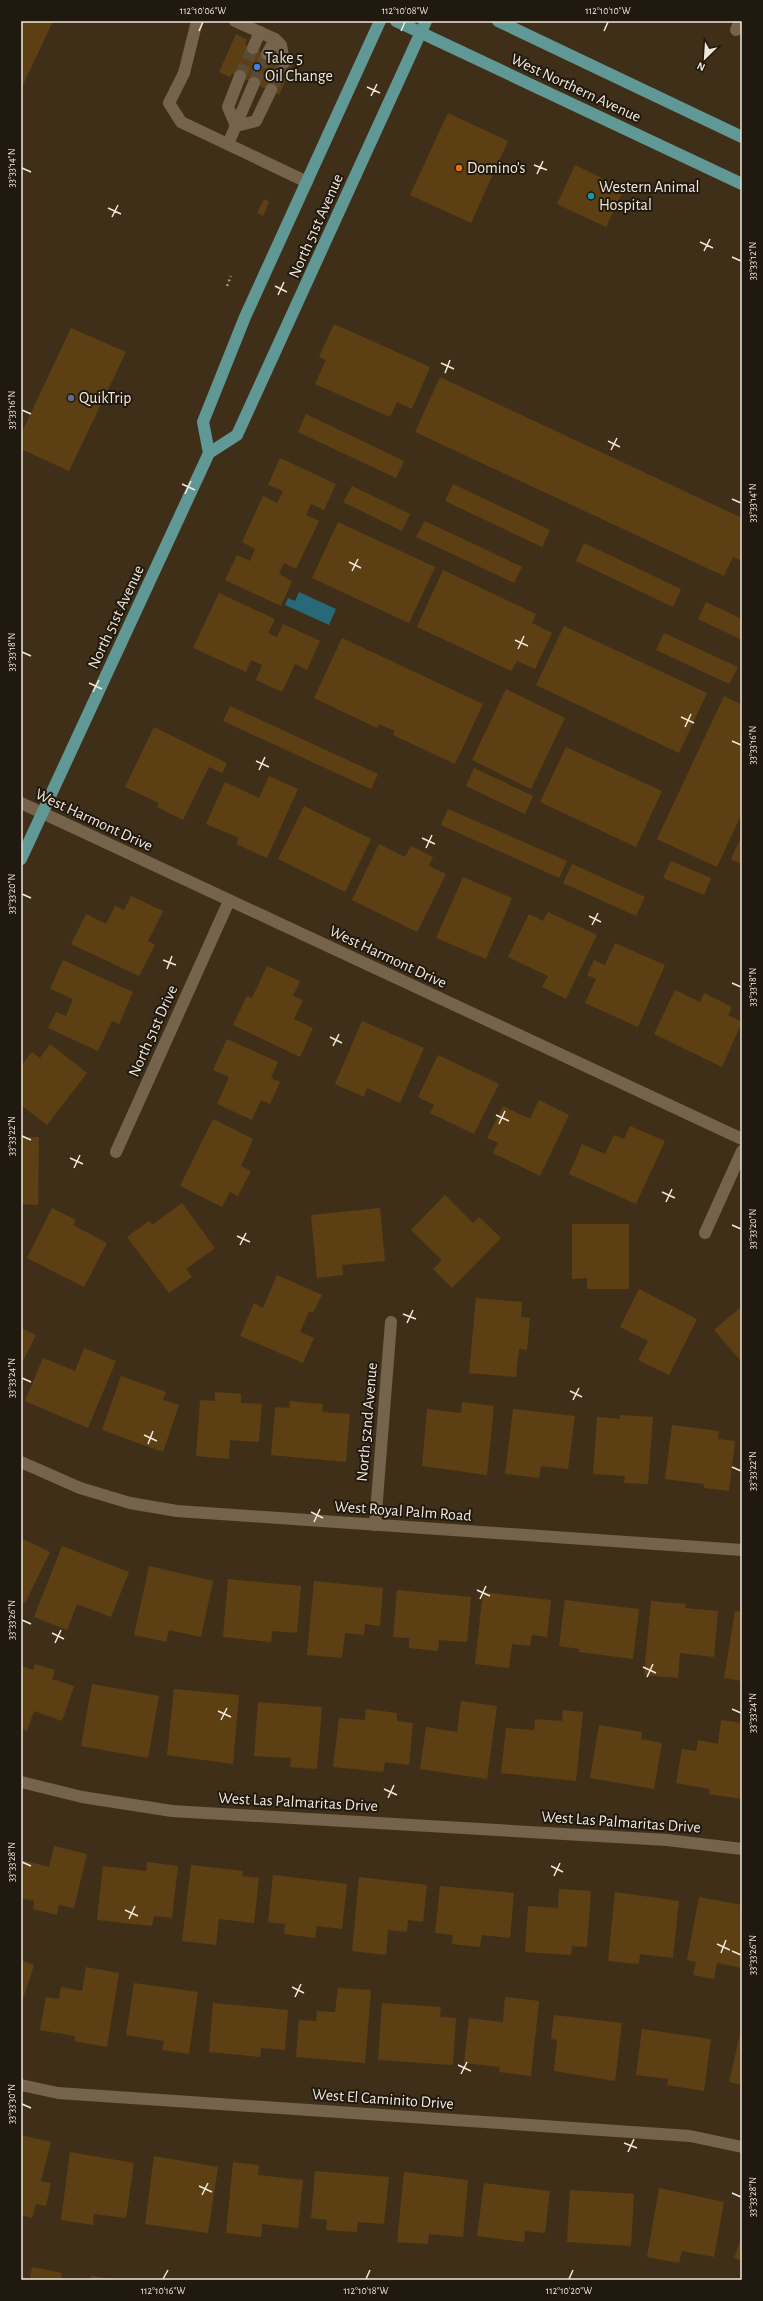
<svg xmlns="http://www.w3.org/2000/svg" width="763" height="2301" font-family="'Alegreya Sans',sans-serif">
	<rect width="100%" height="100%" fill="#402f18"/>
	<!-- water -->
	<path fill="#276979" d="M299,592L336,609L329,625L285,605L288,598L295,601Z"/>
	<!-- building -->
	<g fill="#5c4014">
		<path d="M21,21H53L21,89Z"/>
		<path d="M236,34L247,40L245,44L288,64L289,63L293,64L279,95L232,73L230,77L219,72Z"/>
		<path d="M448,113L508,141L471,223L410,195Z"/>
		<path d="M575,165L624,189L606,227L557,204Z"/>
		<path d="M264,199L269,202L263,216L257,213Z"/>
		<path d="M334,324L430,367L412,409L397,402L390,417L315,384L326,360L319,357Z"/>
		<path d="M71,328L126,352L69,471L21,449V434Z"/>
		<path d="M440,377L742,518V561L733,557L724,576L415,432Z"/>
		<path d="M306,414L404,461L396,478L298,432Z"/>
		<path d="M280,458L336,484L324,510L311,504L306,515L319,521L296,569L284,563L279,574L292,581L281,606L225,580L237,555L250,561L255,549L242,542L263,496L277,503L283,491L268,485Z"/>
		<path d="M453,484L550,530L542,547L445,501Z"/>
		<path d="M352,486L410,514L402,531L343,502Z"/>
		<path d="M425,521L522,567L514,583L416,537Z"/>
		<path d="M338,522L435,567L409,623L312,578Z"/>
		<path d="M584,543L681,589L673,607L576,561Z"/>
		<path d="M443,570L536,614L532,623L552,633L535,669L517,661L511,671L417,627Z"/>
		<path d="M219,593L275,619L268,633L277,637L283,624L320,641L307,670L295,664L282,692L256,680L262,665L251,660L246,672L193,648Z"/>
		<path d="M706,602L742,619V640L698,619Z"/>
		<path d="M564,626L707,693L679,753L536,685Z"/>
		<path d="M664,633L738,667L729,684L656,650Z"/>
		<path d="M342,638L483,704L455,764L393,735L395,731L379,724L377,728L314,698Z"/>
		<path d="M506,689L565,718L531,789L472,760Z"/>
		<path d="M724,696L742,705V813L717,867L657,839Z"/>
		<path d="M230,706L378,774L371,789L223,721Z"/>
		<path d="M154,727L227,763L222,773L209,767L183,820L157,807L159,803L125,787Z"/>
		<path d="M566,747L662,791L636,847L540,802Z"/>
		<path d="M474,768L533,796L525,814L466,786Z"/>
		<path d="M269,776L298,789L267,858L236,844L239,838L206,824L225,782L259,798Z"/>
		<path d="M304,806L371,839L345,892L278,859Z"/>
		<path d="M448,809L567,861L559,878L441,825Z"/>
		<path d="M742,835V864L731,859Z"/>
		<path d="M379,844L405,857L411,846L433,857L429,866L446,874L417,932L352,900Z"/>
		<path d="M671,861L711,878L704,895L663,878Z"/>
		<path d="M572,864L645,897L636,916L563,883Z"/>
		<path d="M463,877L512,898L486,959L436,938Z"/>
		<path d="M131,896L163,911L148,941L155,945L139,976L71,944L86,914L106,924L115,906L124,910Z"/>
		<path d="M548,912L597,935L566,999L542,987L548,976L508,957L529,914L543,921Z"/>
		<path d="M615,943L665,965L638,1027L585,1003L596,979L587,975L594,960L605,965Z"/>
		<path d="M63,960L133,992L119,1024L112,1021L98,1051L48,1028L56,1012L66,1016L73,999L50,989Z"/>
		<path d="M267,966L300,981L293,996L303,1000L294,1019L313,1028L300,1057L233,1025L247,996L252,998Z"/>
		<path d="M675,990L700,1002L704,993L732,1007L728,1015L742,1022L722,1067L654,1034Z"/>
		<path d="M362,1021L424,1048L400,1103L367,1088L364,1097L335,1084Z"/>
		<path d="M227,1039L278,1062L271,1078L280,1082L270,1104L261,1100L252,1120L217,1104L229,1077L213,1070Z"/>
		<path d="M50,1044L87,1073L47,1125L21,1105V1066L32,1052L40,1058Z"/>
		<path d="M438,1055L499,1084L474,1134L430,1113L434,1105L418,1097Z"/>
		<path d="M539,1100L569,1115L540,1176L493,1153L498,1143L487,1138L503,1106L530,1119Z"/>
		<path d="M213,1119L253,1139L241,1166L251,1171L238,1196L230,1192L222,1207L180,1186Z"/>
		<path d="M630,1126L665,1141L636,1204L569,1174L582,1144L605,1154L614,1135L624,1139Z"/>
		<path d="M21,1137H39L38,1205L21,1204Z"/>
		<path d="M445,1195L473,1223L479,1217L501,1238L452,1288L433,1269L442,1260L411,1230Z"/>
		<path d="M182,1203L215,1248L186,1269L192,1277L169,1293L127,1237L149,1221L152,1225Z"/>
		<path d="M52,1208L76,1220L73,1225L107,1243L84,1287L27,1258Z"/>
		<path d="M380,1208L385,1261L342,1265L343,1275L317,1278L311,1215Z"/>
		<path d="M572,1224H629V1289H587V1278L572,1279Z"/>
		<path d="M277,1275L322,1295L313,1313L309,1311L300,1332L314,1338L303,1363L240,1336L254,1303L263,1308Z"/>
		<path d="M639,1289L697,1319L669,1375L638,1360L648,1341L620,1327Z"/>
		<path d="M476,1298L522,1302L521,1317L530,1318L527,1350L519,1349L516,1377L469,1373Z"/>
		<path d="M742,1306V1362L714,1330Z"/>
		<path d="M21,1328L36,1335L21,1365Z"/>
		<path d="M84,1348L116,1361L88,1428L25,1401L43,1358L75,1371Z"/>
		<path d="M121,1376L166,1392L163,1400L179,1405L163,1452L102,1430Z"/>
		<path d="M215,1392L241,1394V1403L262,1404L259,1442L230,1440L229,1459L196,1456L200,1400L215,1401Z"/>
		<path d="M290,1401L323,1404L322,1412L350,1414L346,1462L271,1455L275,1407L289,1408Z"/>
		<path d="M462,1402L494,1406L487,1475L422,1466L427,1409L461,1413Z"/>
		<path d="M513,1409L575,1416L568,1469L541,1466L539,1478L505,1474Z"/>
		<path d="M620,1415L653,1417L648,1484L624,1483L625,1476L593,1474L597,1417L620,1419Z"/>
		<path d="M672,1425L719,1431L718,1439L735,1441L729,1491L704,1488V1484L665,1479Z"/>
		<path d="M21,1538L50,1552L25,1603L21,1601Z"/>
		<path d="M62,1546L129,1572L111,1617L77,1604L67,1630L34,1617Z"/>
		<path d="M149,1566L213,1581L201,1637L169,1630L166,1642L134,1635Z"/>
		<path d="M228,1579L301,1586L297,1633L272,1631L271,1642L223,1637Z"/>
		<path d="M314,1581L383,1588L380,1626L365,1624L364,1635L345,1633L342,1658L307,1655Z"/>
		<path d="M397,1590L471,1597L467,1642L439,1640L438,1651L409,1648V1638L393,1637Z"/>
		<path d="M483,1592L551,1600L547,1637L532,1635L530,1646L512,1644L509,1668L475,1664Z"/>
		<path d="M565,1600L639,1609L633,1659L579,1652V1649L559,1646Z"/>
		<path d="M651,1601L686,1604L685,1608L718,1611L714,1657L680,1653L678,1678L644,1675Z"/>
		<path d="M735,1611L742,1612V1681L724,1678Z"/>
		<path d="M35,1664L55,1670L52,1679L74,1686L62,1721L34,1711L27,1731L21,1728V1666L33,1670Z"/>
		<path d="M92,1684L159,1696L148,1758L81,1746Z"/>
		<path d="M174,1689L239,1695L233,1764L167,1755Z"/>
		<path d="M461,1701L497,1706L487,1779L420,1769L426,1727L457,1732Z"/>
		<path d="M258,1702L322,1707L317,1769L290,1767L291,1758L254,1756Z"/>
		<path d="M366,1709L397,1713V1721L413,1723L409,1765L385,1762L383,1772L333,1767L339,1718L365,1720Z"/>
		<path d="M563,1710L583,1712L576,1781L501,1773L506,1728L534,1730L535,1719L562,1721Z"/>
		<path d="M721,1720L742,1723V1799L709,1794L710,1789L676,1783L682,1749L696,1751L698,1740L718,1744Z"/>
		<path d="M599,1725L642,1732L641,1739L662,1743L654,1789L590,1778Z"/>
		<path d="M54,1846L87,1854L74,1908L59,1905L57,1915L33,1909L34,1901L21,1898V1860L49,1867Z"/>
		<path d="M147,1862L178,1866L172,1918L154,1916L152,1926L97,1920L103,1866L146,1871Z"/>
		<path d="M191,1865L243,1871L242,1876L259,1878L254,1923L219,1919L216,1945L182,1941Z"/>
		<path d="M273,1875L347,1884L342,1929L317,1926L315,1938L284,1934L285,1924L268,1922Z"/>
		<path d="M359,1877L427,1885L423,1922L408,1920L407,1932L388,1930L386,1955L352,1951Z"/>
		<path d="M440,1886L514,1893L510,1938L482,1935L480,1947L452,1944L453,1935L435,1933Z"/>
		<path d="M559,1889L591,1891L587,1947L572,1946L571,1955L525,1952L528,1906L558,1908Z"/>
		<path d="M615,1892L679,1901L673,1958L640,1954L639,1964L608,1961Z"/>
		<path d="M699,1897L742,1905V1968L717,1963L714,1979L693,1975L696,1962L687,1960Z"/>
		<path d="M21,1960L34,1965L21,2005Z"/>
		<path d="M86,1967L119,1973L107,2047L74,2041L75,2036L40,2030L46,1997L59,1999L61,1987L82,1991Z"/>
		<path d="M134,1983L198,1992L189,2054L162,2050L164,2041L126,2035Z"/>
		<path d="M338,1988L371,1990L365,2063L296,2057L299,2020L316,2021L317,2011L335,2012Z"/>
		<path d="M505,1997L539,2001L531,2076L499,2072L500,2067L464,2063L469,2018L503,2022Z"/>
		<path d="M213,2003L288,2010L285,2050L261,2048L260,2057L209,2052Z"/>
		<path d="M382,2003L441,2007L440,2017L456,2018L453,2065L378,2060Z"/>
		<path d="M554,2015L622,2023L615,2081L554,2071L557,2040L551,2039Z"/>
		<path d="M642,2029L711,2039L704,2091L667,2085L668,2079L636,2075Z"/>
		<path d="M741,2030H742V2085L729,2082Z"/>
		<path d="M21,2135L51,2142L41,2181L51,2183L46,2206L36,2204L32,2218L21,2215Z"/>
		<path d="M70,2152L134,2163L126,2218L94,2214L93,2225L61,2220Z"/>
		<path d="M154,2156L218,2167L208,2233L145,2224Z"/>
		<path d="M233,2162L259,2165L258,2175L303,2180L298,2228L262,2224L261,2237L226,2233Z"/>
		<path d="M315,2171L389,2177L384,2224L358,2222L357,2232L326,2230L327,2220L311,2218Z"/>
		<path d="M404,2172L468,2180L463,2237L429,2234L428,2244L397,2242Z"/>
		<path d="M484,2183L550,2191L545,2233L525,2231L524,2242L477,2236Z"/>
		<path d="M659,2188L724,2202L714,2257L682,2251L679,2263L647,2257Z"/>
		<path d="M570,2190L634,2194L631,2246L567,2242Z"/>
		<path d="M742,2236V2261L734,2258Z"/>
		<path d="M32,2267L62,2273L61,2280H21V2277L30,2279Z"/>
		<path d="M91,2276L113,2279V2280H91Z"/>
	</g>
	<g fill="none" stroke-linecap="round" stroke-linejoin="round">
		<!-- minor-tunnel -->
		<g stroke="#5b4b35" stroke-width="12" stroke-dasharray="12 6" stroke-linecap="butt">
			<path d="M240,76L253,48"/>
			<path d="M254,83L267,54"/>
			<path d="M271,90L284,62"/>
		</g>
		<!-- path -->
		<path stroke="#a09381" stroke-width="2.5" stroke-dasharray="2 3" stroke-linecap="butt" d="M227,286L231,276"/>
		<!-- minor -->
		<g stroke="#75634b" stroke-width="12">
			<path d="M197,21L184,73L169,103L181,122L307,182"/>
			<path d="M235,21L275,39L281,45L284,62"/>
			<path d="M736,30L740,21"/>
			<path d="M253,48L260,32"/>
			<path d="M267,54L275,39"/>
			<path d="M236,126L256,121L271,90"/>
			<path d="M236,126L228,107L240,76"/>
			<path d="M228,144L254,83"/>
			<path d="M21,803L742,1139"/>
			<path d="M116,1152L229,901"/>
			<path d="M705,1233L742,1151"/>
			<path d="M21,1462L80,1488L130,1503L177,1511L742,1550"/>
			<path d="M375,1525L391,1322"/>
			<path d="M21,1782L82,1797L172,1811L667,1840L742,1849"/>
			<path d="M21,2085L58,2093L690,2136L742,2147"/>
		</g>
		<!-- major -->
		<g stroke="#5f9894" stroke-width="12">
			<path d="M396,21L742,184"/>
			<path d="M498,21L742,137"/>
			<path d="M209,453L203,422L245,317L380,21"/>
			<path d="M21,859L209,453L237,435L426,21"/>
		</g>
	</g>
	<!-- ticks -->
	<path fill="none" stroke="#f1e7d9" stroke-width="1.5" d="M199,31L203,22M401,31L405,22M604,31L608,22M367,87L380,93M371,96L377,84M534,165L547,170M22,168L31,172M537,174L543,161M108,208L121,214M112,217L118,205M700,242L713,248M704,251L710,239M732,257L741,261M275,286L287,292M278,295L284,282M441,363L454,369M445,373L450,360M22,410L31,414M608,441L620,447M611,450L617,438M182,484L195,490M185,494L191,481M732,499L741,503M349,562L361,568M352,571L358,559M515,640L528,646M518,649L524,636M22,652L31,656M89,683L102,689M93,692L99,680M681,717L694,723M685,727L691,714M732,741L741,745M256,761L269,767M259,770L265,757M422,838L435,844M426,848L432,835M22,894L31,898M589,916L601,922M592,925L598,913M163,960L176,965M167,969L172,956M732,983L741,987M330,1037L342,1043M333,1046L339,1034M496,1115L509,1121M499,1124L505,1111M22,1136L31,1140M70,1158L83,1164M74,1168L80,1155M662,1192L675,1198M666,1202L672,1189M732,1225L741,1229M237,1236L250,1242M240,1245L246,1233M403,1314L416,1319M407,1323L413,1310M22,1378L31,1382M570,1391L582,1397M573,1400L579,1388M144,1435L157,1441M148,1444L153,1431M732,1467L741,1471M311,1512L323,1518M314,1522L320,1509M477,1590L490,1596M480,1599L486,1586M22,1620L31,1624M52,1633L64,1639M55,1643L61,1630M643,1667L656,1673M647,1677L653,1664M732,1709L741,1713M218,1711L231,1717M221,1720L227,1708M384,1789L397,1795M388,1798L394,1785M22,1862L31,1866M551,1866L563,1872M554,1876L560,1863M125,1910L138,1916M129,1919L135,1906M717,1944L730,1950M732,1951L741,1955M721,1953L726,1940M292,1987L304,1993M295,1997L301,1984M458,2065L471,2071M461,2074L467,2062M22,2104L31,2108M624,2143L637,2148M628,2152L634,2139M199,2186L212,2192M732,2193L741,2197M202,2195L208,2183M163,2279L168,2270M366,2279L370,2270M569,2279L573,2270"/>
	<!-- markers -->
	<circle fill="#3f7fe0" stroke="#20190f" stroke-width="1.5" cx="257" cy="67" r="4"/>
	<circle fill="#e8710a" stroke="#20190f" stroke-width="1.5" cx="459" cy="168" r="4"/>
	<circle fill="#0f9aa8" stroke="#20190f" stroke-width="1.5" cx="591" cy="196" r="4"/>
	<circle fill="#5c6f8a" stroke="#20190f" stroke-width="1.5" cx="71" cy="398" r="4"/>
	<g text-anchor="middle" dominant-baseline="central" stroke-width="4" stroke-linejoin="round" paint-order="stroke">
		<!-- poi labels -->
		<g font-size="16" fill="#f1e7d9" stroke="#20190f" text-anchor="start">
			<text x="265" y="58">Take 5<tspan x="265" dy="18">Oil Change</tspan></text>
			<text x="467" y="168">Domino's</text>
			<text x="599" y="187">Western Animal<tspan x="599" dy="18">Hospital</tspan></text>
			<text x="79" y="398">QuikTrip</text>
		</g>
		<!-- street labels -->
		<g font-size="16" fill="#f1e7d9" stroke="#20190f">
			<text transform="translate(576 88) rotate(25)">West Northern Avenue</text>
			<text transform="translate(316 226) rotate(-66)">North 51st Avenue</text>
			<text transform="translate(116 617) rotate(-65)">North 51st Avenue</text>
			<text transform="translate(94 820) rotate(25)">West Harmont Drive</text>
			<text transform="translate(388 957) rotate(25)">West Harmont Drive</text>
			<text transform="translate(153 1031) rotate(-66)">North 51st Drive</text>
			<text transform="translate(367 1422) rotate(-85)">North 52nd Avenue</text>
			<text transform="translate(403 1511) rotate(4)">West Royal Palm Road</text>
			<text transform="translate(298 1802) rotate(3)">West Las Palmaritas Drive</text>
			<text transform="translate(621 1822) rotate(4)">West Las Palmaritas Drive</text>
			<text transform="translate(383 2099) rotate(4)">West El Caminito Drive</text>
		</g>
	</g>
	<!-- border -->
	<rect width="763" height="2301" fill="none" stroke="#20190f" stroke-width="44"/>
	<!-- north arrow -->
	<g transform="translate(705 58) rotate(205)" stroke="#20190f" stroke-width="3" paint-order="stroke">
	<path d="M0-3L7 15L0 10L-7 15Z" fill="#f1e7d9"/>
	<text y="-6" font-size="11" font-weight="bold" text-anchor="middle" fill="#f1e7d9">N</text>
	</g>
	<rect x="22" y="22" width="719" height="2257" fill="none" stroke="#f1e7d9" stroke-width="1.5"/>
	<g font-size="10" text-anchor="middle" fill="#f1e7d9">
		<text x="203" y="14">112°10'06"W</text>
		<text x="405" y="14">112°10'08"W</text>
		<text x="608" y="14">112°10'10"W</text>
		<text transform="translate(11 168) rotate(-90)" y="4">33°33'14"N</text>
		<text transform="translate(752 261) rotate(-90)" y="4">33°33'12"N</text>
		<text transform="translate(11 410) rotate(-90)" y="4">33°33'16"N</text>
		<text transform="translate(752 503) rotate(-90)" y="4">33°33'14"N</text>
		<text transform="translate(11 652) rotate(-90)" y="4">33°33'18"N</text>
		<text transform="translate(752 745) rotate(-90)" y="4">33°33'16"N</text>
		<text transform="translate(11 894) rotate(-90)" y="4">33°33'20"N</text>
		<text transform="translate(752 987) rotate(-90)" y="4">33°33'18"N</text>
		<text transform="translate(11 1136) rotate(-90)" y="4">33°33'22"N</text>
		<text transform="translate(752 1229) rotate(-90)" y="4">33°33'20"N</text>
		<text transform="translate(11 1378) rotate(-90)" y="4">33°33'24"N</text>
		<text transform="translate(752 1471) rotate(-90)" y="4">33°33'22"N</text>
		<text transform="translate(11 1620) rotate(-90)" y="4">33°33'26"N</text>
		<text transform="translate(752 1713) rotate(-90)" y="4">33°33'24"N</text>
		<text transform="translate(11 1862) rotate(-90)" y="4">33°33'28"N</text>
		<text transform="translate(752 1955) rotate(-90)" y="4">33°33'26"N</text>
		<text transform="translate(11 2104) rotate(-90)" y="4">33°33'30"N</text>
		<text transform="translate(752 2197) rotate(-90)" y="4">33°33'28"N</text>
		<text x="163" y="2294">112°10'16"W</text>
		<text x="366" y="2294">112°10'18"W</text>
		<text x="569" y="2294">112°10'20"W</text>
	</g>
</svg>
